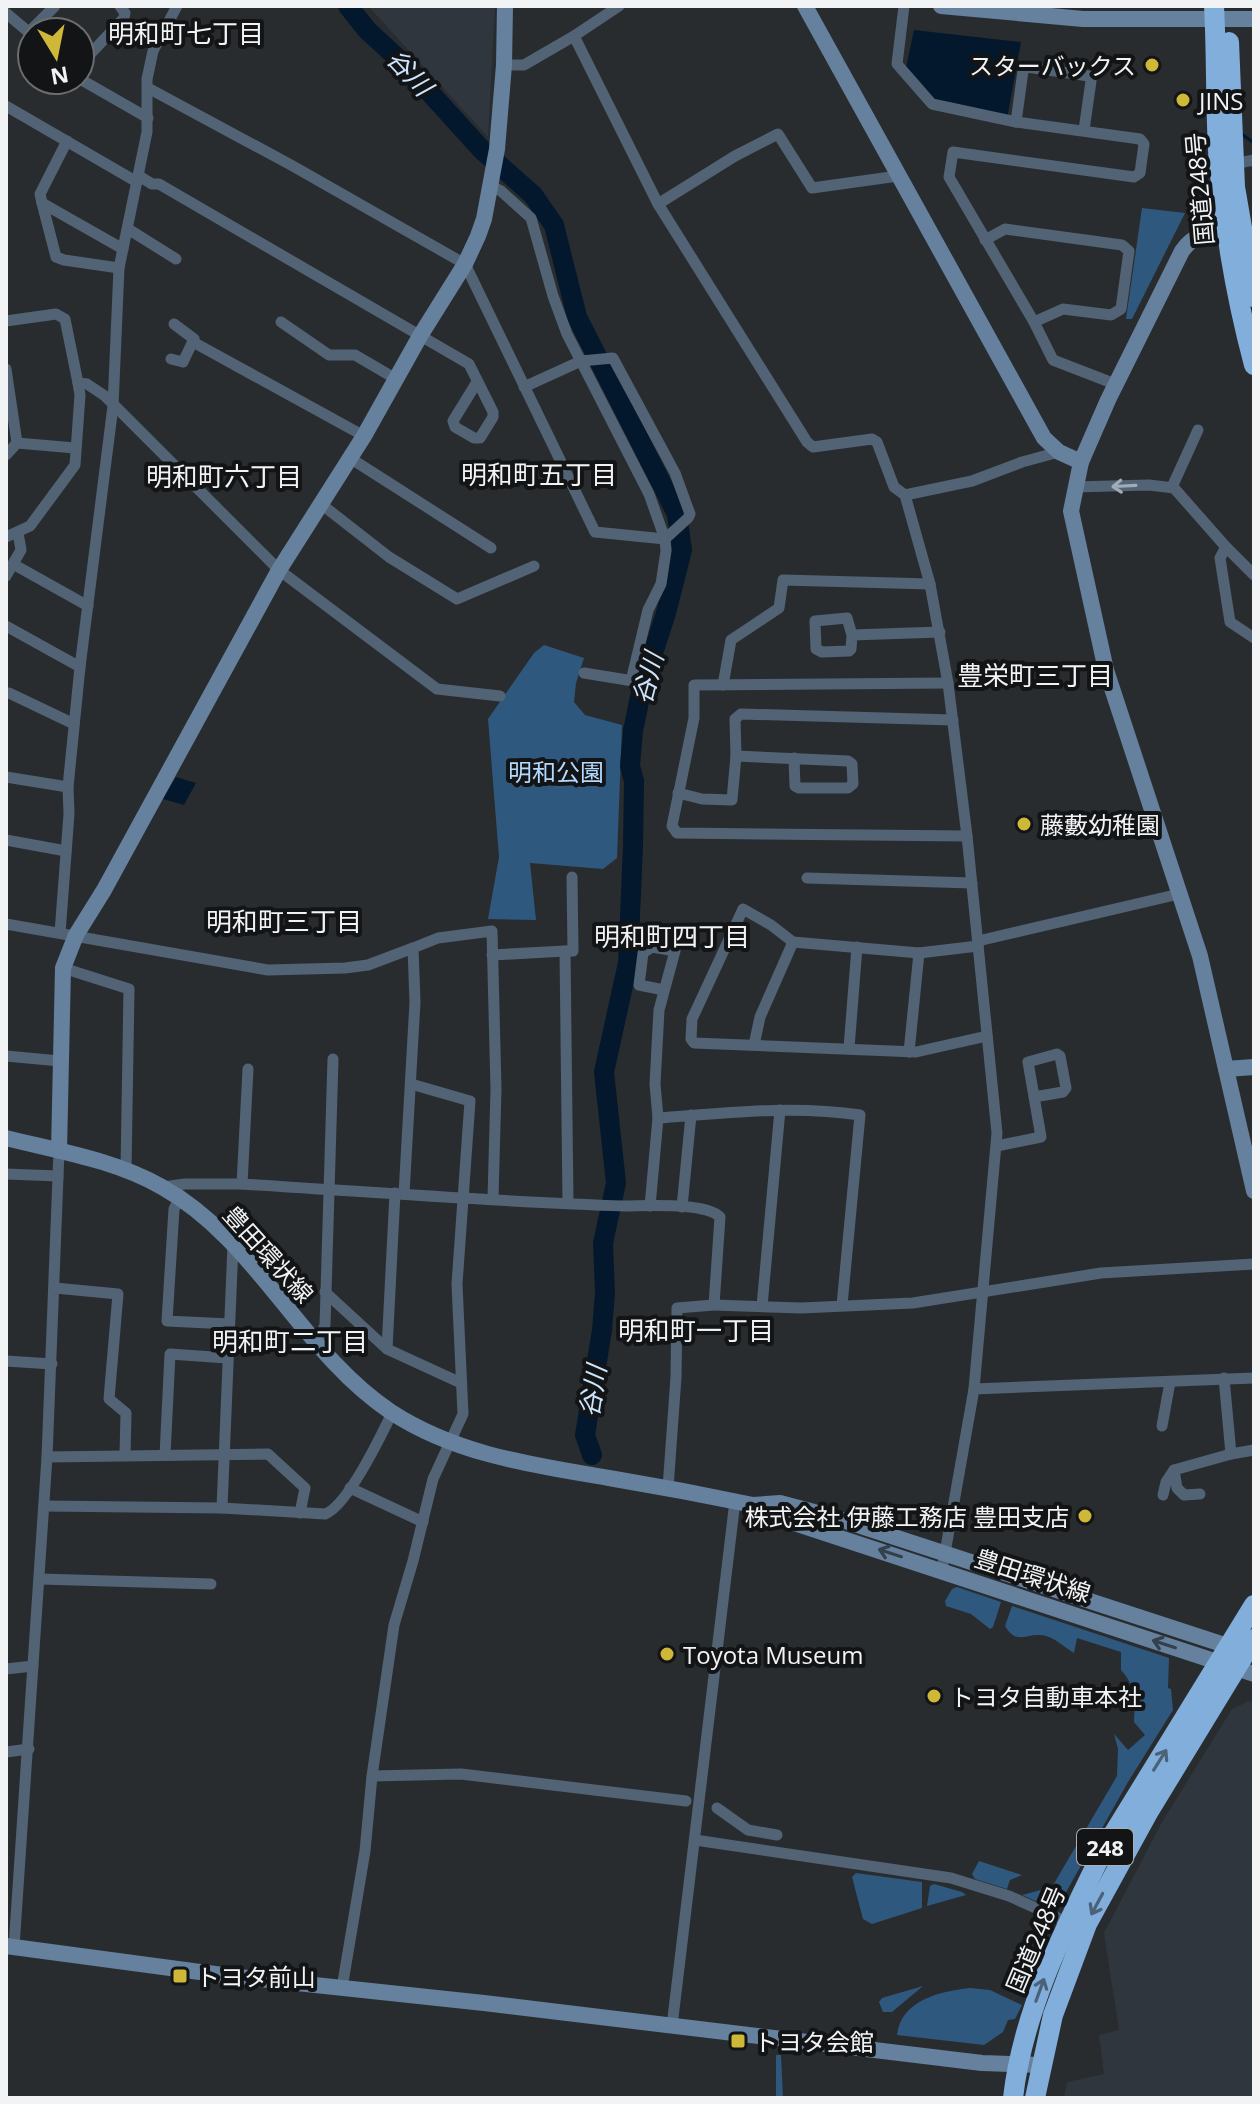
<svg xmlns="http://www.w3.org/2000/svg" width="1260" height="2104" font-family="'Open Sans','Noto Sans JP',sans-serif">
	<rect width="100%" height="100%" fill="#292c2f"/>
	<!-- built -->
	<g fill="#2f363e">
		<path d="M373,6H495L488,137L370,8Z"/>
		<path d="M1249,1701L1254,1703V2098H1064L1067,2082L1104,2074L1099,2035L1119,2030L1104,1933L1161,1824L1232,1709Z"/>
	</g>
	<!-- green -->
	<g fill="#2f587e">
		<path d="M1142,208L1185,213L1132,319H1126Z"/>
		<path d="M544,645L584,658L576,683L574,702L585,715L622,725L617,858L603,869L530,863L536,920L488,919L499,857L488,719L534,653Z"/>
		<path d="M957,1587L1001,1602L993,1627L990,1629L971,1614L946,1606L945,1601L952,1589Z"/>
		<path d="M1012,1606L1169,1658L1168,1688L1171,1689L1173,1710L1128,1782L1056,1910L1022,1895L1052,1887L1117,1776L1118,1749L1114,1734L1128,1750L1145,1735L1134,1722C1135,1701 1136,1686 1121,1670V1652L1077,1638L1074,1653C1064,1647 1052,1635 1040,1635C1024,1634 1017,1645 1005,1626Z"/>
		<path d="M979,1861L1022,1875L1010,1880L1007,1889L975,1879L972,1874Z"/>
		<path d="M856,1873L922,1882V1908L872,1924L863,1919L852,1877Z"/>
		<path d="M934,1884L962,1892L966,1895L927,1906L930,1886Z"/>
		<path d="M923,1986L892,2012H883L879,2002L882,1998Z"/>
		<path d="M970,1988L990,1990L1022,2005L1015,2019L1008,2020L1003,2032L984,2045L897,2035C901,2000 941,1991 970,1988Z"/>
		<path d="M776,2055H781L783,2098H776Z"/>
	</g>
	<!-- water -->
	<g fill="#03182c">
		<path d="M914,30L1021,42L1007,119L937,104L906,68Z"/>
		<path d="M176,777L196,783L184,805L163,799Z"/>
	</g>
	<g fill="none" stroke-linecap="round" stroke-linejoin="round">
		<!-- stream -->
		<path stroke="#03182c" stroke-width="3" d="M1243,135L1254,143"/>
		<!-- river -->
		<path stroke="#03182c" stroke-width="20" d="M348,6L367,30L404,64L482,150L533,195L554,225L577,317L677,514L682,550L666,613L642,687L633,731L630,766L634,781L633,846L628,963L604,1072L616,1183L603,1243L605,1293L602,1330L585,1435L592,1455"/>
		<!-- street -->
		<g stroke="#516375" stroke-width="11">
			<path d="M904,6L897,64L932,104L1016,122L1140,139L1144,144L1140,173L1134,177L953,152L949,177L1034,322L1053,360L1115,384"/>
			<path d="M6,13L32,35"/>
			<path d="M29,32L55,6"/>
			<path d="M574,36L619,6"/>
			<path d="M80,65L124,18L125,13L120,6"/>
			<path d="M504,65H524L574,36L658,204L807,442L813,447L872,439L877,442L894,487L905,495"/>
			<path d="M80,79L148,118"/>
			<path d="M148,88L291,165L465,264L595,532L665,539L688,518L690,514L675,473L613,358L581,361L524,387"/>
			<path d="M6,106L137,182"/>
			<path d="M1016,122L1023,71L1027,67L1089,76L1091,81L1084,130"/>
			<path d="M1233,164L1254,160"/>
			<path d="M139,176L152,184H159L469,364L493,412V417L480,438H474L455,427L453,421L477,382"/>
			<path d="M491,186L501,191L531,218L553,296L567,334L649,494L665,539L666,551L661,584L648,610L631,681"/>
			<path d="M42,203L40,194L67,141"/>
			<path d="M658,204L735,156L778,134L812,188L898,176"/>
			<path d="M128,229L176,259"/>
			<path d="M985,240L1005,229L1122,245L1129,251L1121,309L1111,315L1063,309L1034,322"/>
			<path d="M119,268L64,260L56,257L42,203L123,249"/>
			<path d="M6,321L56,314L65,319L78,383L87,384L105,396L279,570L437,689L500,696"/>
			<path d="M281,322L329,355H355L396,379"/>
			<path d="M193,342L364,436"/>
			<path d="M171,359L183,362L194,339L174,324"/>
			<path d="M6,369L17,443L6,455"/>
			<path d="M17,443L75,448"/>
			<path d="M350,458L491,548"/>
			<path d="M1074,487L1149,485L1174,488L1226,547L1254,575"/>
			<path d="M1172,487L1198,430"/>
			<path d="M321,504L389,557L457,599L534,566"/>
			<path d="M6,537L30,526L75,465L80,395L78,383"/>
			<path d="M1226,547L1220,558L1230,622L1254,638"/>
			<path d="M13,564L88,606"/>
			<path d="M6,576L21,550L18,533"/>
			<path d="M6,626L80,667"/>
			<path d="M852,635L847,618L815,621L816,649L822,652L849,651L851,649L852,635L940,632"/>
			<path d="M584,673L652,684"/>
			<path d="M948,683L694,685V718L672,826L677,833L967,836"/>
			<path d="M723,685L731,640L779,608L783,580L930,584"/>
			<path d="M9,693L74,724"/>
			<path d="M736,756L735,719L741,714L953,720"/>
			<path d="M6,777L68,787"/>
			<path d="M678,793L702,799L732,800L736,756L848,761L852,764L853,784L848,788H799L795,786L794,758"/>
			<path d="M6,840L66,851"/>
			<path d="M807,878L972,883"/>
			<path d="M6,924L268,970L345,968L368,965L413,948"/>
			<path d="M60,933L69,814L68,787L80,667L113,406L119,268L147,132V79L153,51L177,6"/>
			<path d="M978,941L1179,894"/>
			<path d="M978,946L919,953L793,942L771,925L743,909L692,1019L691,1039L694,1043L916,1052L987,1036"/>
			<path d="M492,955L565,951"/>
			<path d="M63,968L129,989L126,1170"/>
			<path d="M754,1045L760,1017L793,942"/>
			<path d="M849,1048L857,947"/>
			<path d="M909,1052L919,953"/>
			<path d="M6,1056L60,1061"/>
			<path d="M658,1118C726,1113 793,1105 860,1115L842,1305"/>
			<path d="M997,1146L1041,1137L1028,1062L1057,1054L1060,1056L1066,1088L1063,1092L1034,1097"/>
			<path d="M6,1174L58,1176"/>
			<path d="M242,1184L248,1069"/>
			<path d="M163,1187L185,1184H242C370,1192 497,1202 625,1206C646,1206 706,1202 720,1217L714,1305L801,1308L913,1303L1101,1273L1254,1264"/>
			<path d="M404,1194L415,1002L413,948L438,938L492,931L496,1089L493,1198"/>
			<path d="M180,1198L174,1209L167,1321L229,1324"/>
			<path d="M568,1203L565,951H573L572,877"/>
			<path d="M650,1206L658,1118L655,1084L659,1010L675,951L652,947L643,953L639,985L664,990"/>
			<path d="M682,1207L691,1115"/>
			<path d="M55,1288L118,1294L109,1399L126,1413L125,1455"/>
			<path d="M325,1292L387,1349L395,1193"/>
			<path d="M762,1306L780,1110"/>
			<path d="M317,1342L325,1325L333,1059"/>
			<path d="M387,1349L461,1383"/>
			<path d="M6,1361L52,1364"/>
			<path d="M974,1389L1254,1378"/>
			<path d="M1162,1426L1170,1382"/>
			<path d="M1231,1454L1254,1450"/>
			<path d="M165,1455L170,1354L227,1358"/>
			<path d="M47,1457L268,1454L305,1488L300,1513"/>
			<path d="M1174,1470L1177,1488L1184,1495L1200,1494"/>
			<path d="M350,1488L423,1522"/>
			<path d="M668,1488L676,1377L677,1308L714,1305"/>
			<path d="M1163,1495L1166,1482L1174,1470L1231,1454L1224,1378"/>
			<path d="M44,1506L222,1508L325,1514C347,1506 381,1436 392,1413"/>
			<path d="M222,1508L233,1245"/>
			<path d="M942,1570L974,1389L997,1133L967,836L948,683L930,584L905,495L972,481L1022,462L1059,452"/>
			<path d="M40,1579L211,1584"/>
			<path d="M6,1669L33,1666"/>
			<path d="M6,1752L29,1749"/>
			<path d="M372,1776L461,1774L686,1801"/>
			<path d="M717,1808L748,1830L777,1835"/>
			<path d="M695,1840L951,1878L1009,1896L1069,1923"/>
			<path d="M14,1947L47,1457L59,1151"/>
			<path d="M342,1988L365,1851L372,1776L394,1625L413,1561L433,1479L463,1414L457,1284L470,1101L411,1084"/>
			<path d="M672,2026L735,1501"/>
		</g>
		<!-- secondary -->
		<g stroke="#65819e" stroke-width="16">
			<path d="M805,6L1044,438L1059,452L1081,462"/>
			<path d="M941,6L1083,19H1254"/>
			<path d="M1236,228C1213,232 1196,231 1182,251L1108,400L1081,462L1071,511L1106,670L1200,956L1254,1191"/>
			<path d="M1226,1069L1254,1067"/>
			<path d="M6,1138C58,1151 115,1160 162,1187C257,1240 301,1352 391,1412C457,1455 533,1465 609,1478C657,1486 705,1495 753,1505L780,1503L833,1517L1237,1649"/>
			<path d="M59,1151L63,968L76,935L104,890L279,570L364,436L420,336L465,264L478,236L484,219L497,149L504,65L505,6"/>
			<path d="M753,1505L773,1516L1254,1674"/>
			<path d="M6,1946L230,1976L484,2003L982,2063L1041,2065"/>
		</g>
		<!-- highway -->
		<g stroke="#81aeda" stroke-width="20">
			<path d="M1214,6C1217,59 1215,113 1219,166C1225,233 1237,301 1254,365"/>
			<path d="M1229,42L1235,187L1254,297"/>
			<path d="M1013,2098C1023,2010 1065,1928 1104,1849L1254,1605"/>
			<path d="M1035,2098L1053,2015L1087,1924L1149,1811L1254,1639"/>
		</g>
	</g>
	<!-- one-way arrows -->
	<defs><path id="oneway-shaft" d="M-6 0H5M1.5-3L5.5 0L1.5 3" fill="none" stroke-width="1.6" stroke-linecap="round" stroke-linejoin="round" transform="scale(2)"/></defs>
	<use stroke="#a1abb5" href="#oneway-shaft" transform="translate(1124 486) rotate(177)"/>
	<g stroke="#34404c">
		<use href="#oneway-shaft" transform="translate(890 1553) rotate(-162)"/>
		<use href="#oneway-shaft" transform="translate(1164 1644) rotate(-162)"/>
	</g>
	<g stroke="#4a6178">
		<use href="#oneway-shaft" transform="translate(1160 1760) rotate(-58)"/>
		<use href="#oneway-shaft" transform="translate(1097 1904) rotate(118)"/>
		<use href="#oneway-shaft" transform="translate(1040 1990) rotate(-70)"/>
	</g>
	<!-- markers -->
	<g fill="#cfb837" stroke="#131416" stroke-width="3">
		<circle cx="1152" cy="65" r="8"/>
		<circle cx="1183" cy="100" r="8"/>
		<circle cx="1024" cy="824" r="8"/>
		<circle cx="1085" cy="1516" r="8"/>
		<circle cx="667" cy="1654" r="8"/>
		<circle cx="934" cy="1696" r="8"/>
		<rect x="172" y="1968" width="16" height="16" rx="4"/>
		<rect x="730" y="2033" width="16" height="16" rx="4"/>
	</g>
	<g text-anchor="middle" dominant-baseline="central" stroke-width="8" stroke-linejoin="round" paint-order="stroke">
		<!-- shield labels -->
		<rect fill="#131416" stroke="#aeb0b2" stroke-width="2" x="1077" y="1829" width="56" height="36" rx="6"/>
		<g font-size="22" font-weight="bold" fill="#f1f3f5">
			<text x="1105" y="1847">248</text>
		</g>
		<!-- poi labels -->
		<g font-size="24" fill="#f1f3f5" stroke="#131416" text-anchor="start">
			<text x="1136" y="65" text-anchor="end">スターバックス</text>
			<text x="1199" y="100">JINS</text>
			<text x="1040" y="824">藤藪幼稚園</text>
			<text x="1069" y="1516" text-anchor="end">株式会社 伊藤工務店 豊田支店</text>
			<text x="683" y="1654">Toyota Museum</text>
			<text x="950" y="1696">トヨタ自動車本社</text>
			<text x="196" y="1976">トヨタ前山</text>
			<text x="754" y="2041">トヨタ会館</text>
		</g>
		<!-- street labels -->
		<g font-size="24" fill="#f1f3f5" stroke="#131416">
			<text transform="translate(1199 189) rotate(-95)">国道248号</text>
			<text transform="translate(269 1254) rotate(48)">豊田環状線</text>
			<text transform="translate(1033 1575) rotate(18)">豊田環状線</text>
			<text transform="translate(1035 1939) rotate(-67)">国道248号</text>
		</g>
		<!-- park labels -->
		<g font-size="24" fill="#b3d9ff" stroke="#131416">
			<text x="556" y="771">明和公園</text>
		</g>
		<!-- neighbourhood labels -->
		<g font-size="26" fill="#f1f3f5" stroke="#131416">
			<text x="186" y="33">明和町七丁目</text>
			<text x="539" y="474">明和町五丁目</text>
			<text x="224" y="476">明和町六丁目</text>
			<text x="1035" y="675">豊栄町三丁目</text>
			<text x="284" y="921">明和町三丁目</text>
			<text x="672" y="936">明和町四丁目</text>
			<text x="696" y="1330">明和町一丁目</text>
			<text x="290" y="1341">明和町二丁目</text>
		</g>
		<!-- water labels -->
		<g font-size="26" font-style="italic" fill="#cce5ff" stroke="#131416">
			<text transform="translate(410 72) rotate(47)">谷川</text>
			<text transform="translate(647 678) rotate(-75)">谷川</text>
			<text transform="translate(592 1391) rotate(-81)">谷川</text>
		</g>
	</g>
	<!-- border -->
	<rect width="1260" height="2104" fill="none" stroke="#f1f3f5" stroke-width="16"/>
	<!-- north arrow -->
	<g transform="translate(56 56) rotate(170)"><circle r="38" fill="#131416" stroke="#6c6d6f" stroke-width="2"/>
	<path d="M0-6L14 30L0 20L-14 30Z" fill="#cfb837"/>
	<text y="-12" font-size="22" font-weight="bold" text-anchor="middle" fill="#f1f3f5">N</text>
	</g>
</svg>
